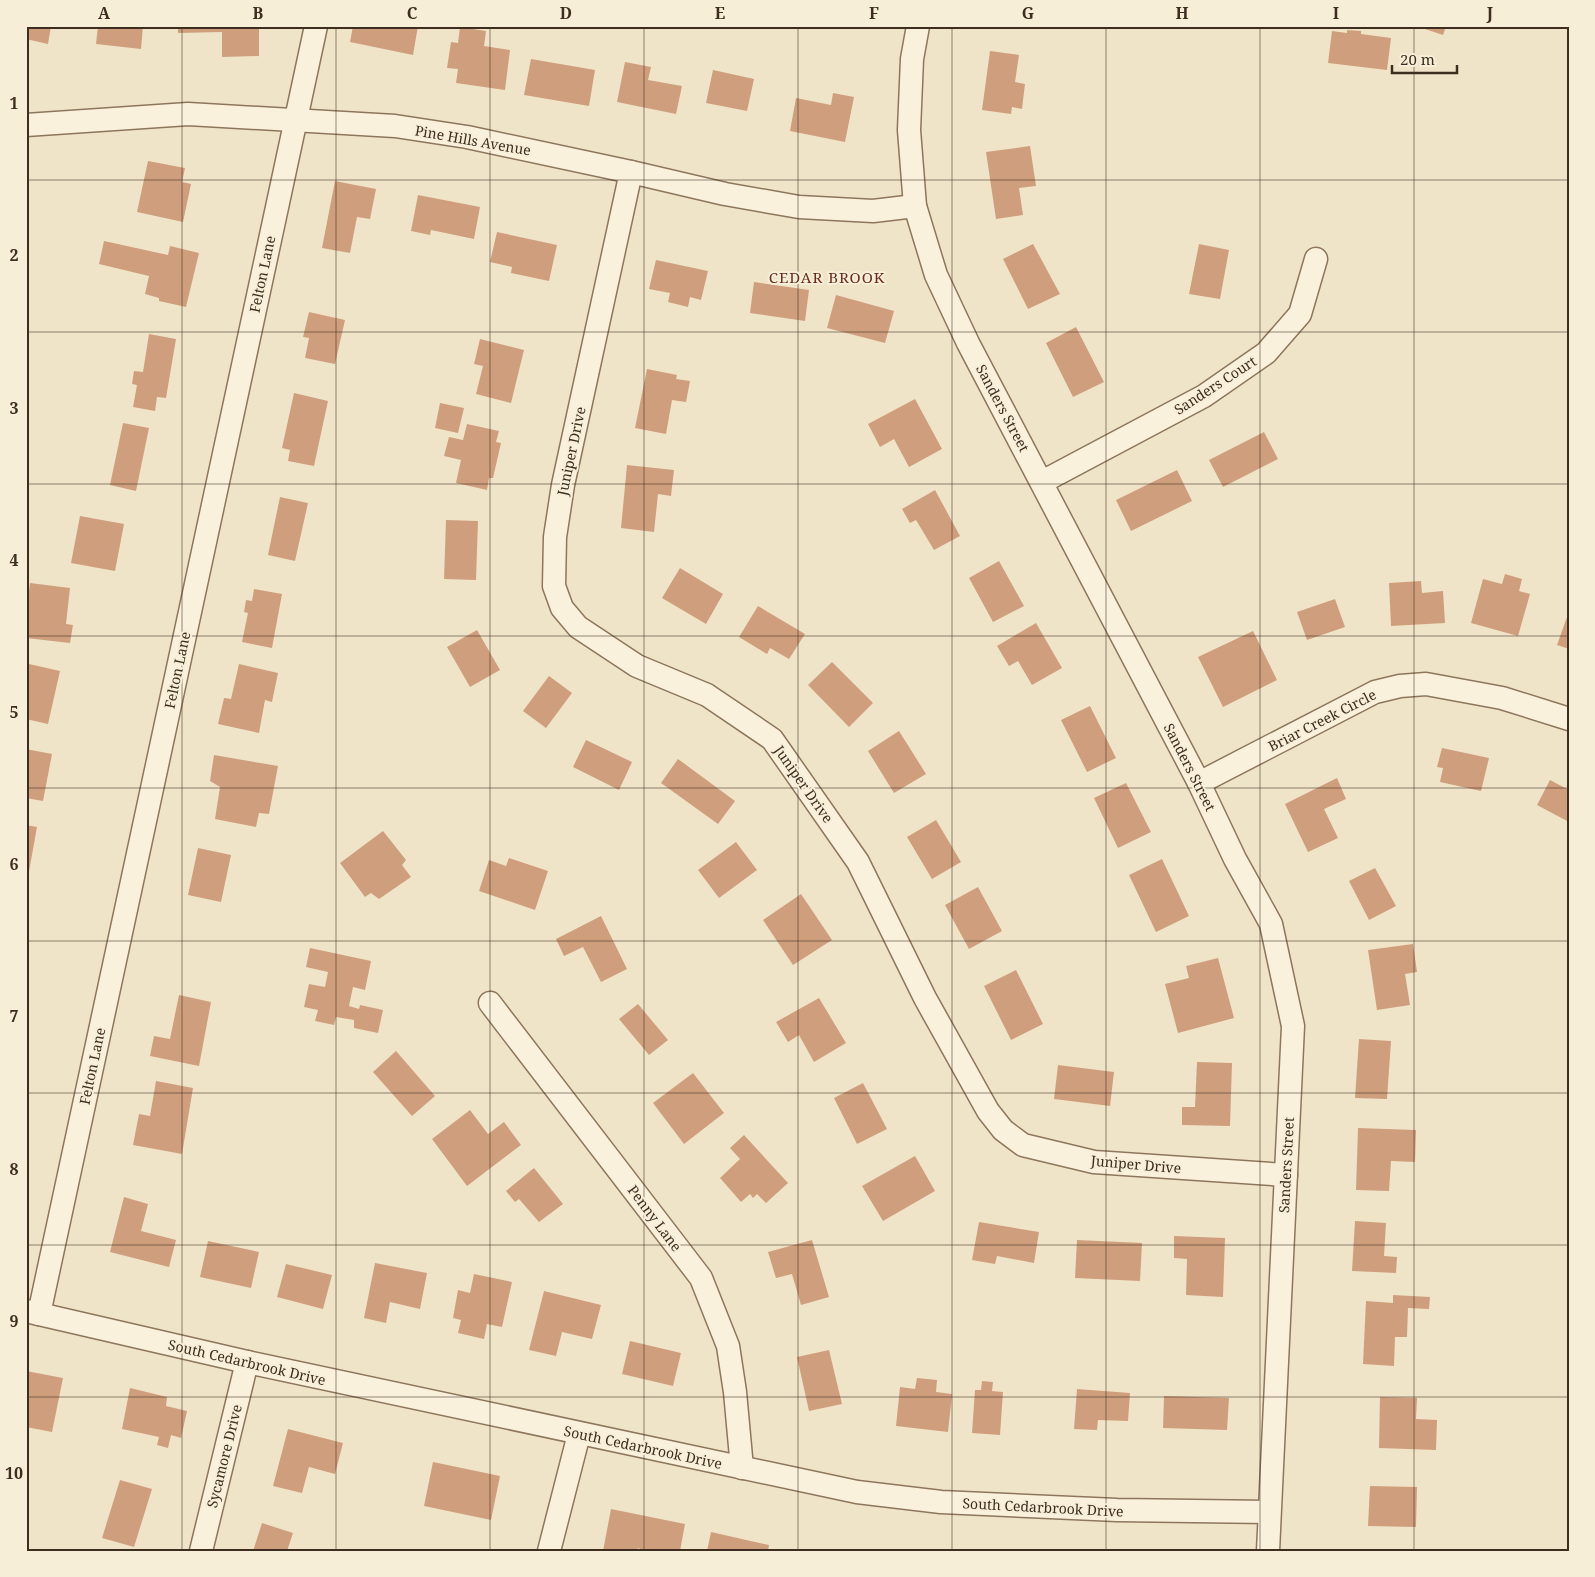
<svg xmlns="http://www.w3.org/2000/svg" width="1595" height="1577" font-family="'Noto Serif',serif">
	<rect width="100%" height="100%" fill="#f0e4c8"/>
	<!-- building -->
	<g fill="#cf9f7d">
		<path d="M26,26H51L48,44L26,39Z"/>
		<path d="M98,26H143L141,49L96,44Z"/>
		<path d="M178,26H259V56L222,57V32L178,33Z"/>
		<path d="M353,26H418L413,55L350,42Z"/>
		<path d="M1416,26H1446L1443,35Z"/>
		<path d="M460,27L486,31L484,46L510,50L505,90L456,83L458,69L447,68L451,42L458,43Z"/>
		<path d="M1347,30L1361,31V34L1391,38L1387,70L1328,63L1332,31L1347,33Z"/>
		<path d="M990,51L1019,55L1015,82L1025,84L1022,109L1012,107L1011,114L982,110Z"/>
		<path d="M531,59L595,70L589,106L524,95Z"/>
		<path d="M625,62L651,67L648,80L682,86L676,114L617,102Z"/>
		<path d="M713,70L754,79L747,111L706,103Z"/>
		<path d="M833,93L854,97L845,142L790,131L796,98L831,105Z"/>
		<path d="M1030,146L1036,186L1019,188L1023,215L996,219L986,152Z"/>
		<path d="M148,161L185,168L182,182L191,184L183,222L137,212Z"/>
		<path d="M335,181L376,189L370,219L357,217L350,253L322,248Z"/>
		<path d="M418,195L480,207L474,239L431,230L430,235L411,231Z"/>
		<path d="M497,232L557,245L549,281L511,273L512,267L490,262Z"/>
		<path d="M104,241L168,255L170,246L199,253L186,307L159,301V298L145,294L149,276L99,264Z"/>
		<path d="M1033,244L1060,294L1028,309L1003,259Z"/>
		<path d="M1199,244L1229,250L1220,299L1189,294Z"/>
		<path d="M656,260L708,271L701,300L690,297L688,307L668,302L670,293L649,289Z"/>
		<path d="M754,282L809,290L805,321L750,313Z"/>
		<path d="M836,295L894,311L885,343L827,328Z"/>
		<path d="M309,312L345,320L335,364L305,358L309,338L303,337Z"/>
		<path d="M1076,327L1104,382L1073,397L1046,343Z"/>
		<path d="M149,334L176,339L166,398L157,397L155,411L133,407L137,385L132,384L134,371L143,372Z"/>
		<path d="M480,339L524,350L511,403L476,394L483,366L474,364Z"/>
		<path d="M647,369L677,375L676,379L690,381L686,402L672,400L666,434L635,428Z"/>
		<path d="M294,393L328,401L314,466L288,461L290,450L282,448Z"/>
		<path d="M915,399L942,449L909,467L894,439L880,447L868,424Z"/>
		<path d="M440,403L464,408L458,433L435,428Z"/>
		<path d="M123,423L149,428L136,491L110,485Z"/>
		<path d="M467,424L499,431L496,442L501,443L493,478H489L487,490L456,483L461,460L444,456L449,437L463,440Z"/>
		<path d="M1264,432L1278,459L1223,487L1209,460Z"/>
		<path d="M627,465L674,470L671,496L658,494L654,532L621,528Z"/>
		<path d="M1177,470L1192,501L1131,531L1116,500Z"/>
		<path d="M935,490L960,536L934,550L916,520L910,523L902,509Z"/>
		<path d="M280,497L308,503L295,561L268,555Z"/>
		<path d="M80,516L124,524L115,571L71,563Z"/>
		<path d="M446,520L478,521L476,580L444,579Z"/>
		<path d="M999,561L1024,606L993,622L969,578Z"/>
		<path d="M680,568L723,594L706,624L662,598Z"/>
		<path d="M1505,574L1522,579L1519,591L1530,594L1518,636L1471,623L1483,579L1502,584Z"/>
		<path d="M1421,581L1422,593L1443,591L1445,623L1391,626L1389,583Z"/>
		<path d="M30,583L70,588L66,624L73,625L70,643L26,638V616Z"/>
		<path d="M254,589L282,594L272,648L242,642L248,613L244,612L246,600L252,601Z"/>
		<path d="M1335,599L1345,627L1307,640L1297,612Z"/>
		<path d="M758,606L805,634L789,659L770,648L767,654L739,637Z"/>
		<path d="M1567,617H1569V649L1557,645Z"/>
		<path d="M1036,623L1062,668L1032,685L1018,661L1009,666L997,646Z"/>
		<path d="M477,630L500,670L470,687L447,647Z"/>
		<path d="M1253,631L1277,680L1223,707L1198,657Z"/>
		<path d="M832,662L873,703L849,727L808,685Z"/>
		<path d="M29,664L60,671L48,724L26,719V677Z"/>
		<path d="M239,664L278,673L272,702L265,700L259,733L218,724L224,698L231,699Z"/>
		<path d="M549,676L572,693L546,728L523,711Z"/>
		<path d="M1090,706L1116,758L1087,772L1061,720Z"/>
		<path d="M899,731L926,774L894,793L868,751Z"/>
		<path d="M586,740L632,762L619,790L573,767Z"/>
		<path d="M1442,748L1489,758L1481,791L1440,782L1443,768L1437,767Z"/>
		<path d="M26,749L52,754L43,801L26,798Z"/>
		<path d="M214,755L278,766L269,814L259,813L256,827L215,819L220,787L210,781Z"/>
		<path d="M678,759L735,801L718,824L661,783Z"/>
		<path d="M1337,778L1346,799L1324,809L1338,838L1308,852L1285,804Z"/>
		<path d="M1550,780L1569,790L1567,796L1569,797V822L1537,805Z"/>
		<path d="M1126,783L1151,832L1118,848L1094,798Z"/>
		<path d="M936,820L961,862L932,879L907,837Z"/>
		<path d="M26,825L37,827L28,877H26Z"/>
		<path d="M383,831L406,860L402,865L411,877L379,899L371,893L365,897L340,863Z"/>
		<path d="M736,842L757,870L719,898L698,870Z"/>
		<path d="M198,848L231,855L221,902L188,895Z"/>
		<path d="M509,858L548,871L535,910L479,891L489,860L506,866Z"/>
		<path d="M1162,859L1189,916L1156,932L1129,875Z"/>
		<path d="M1375,868L1396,906L1369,920L1349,881Z"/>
		<path d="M978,887L1002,931L969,949L945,905Z"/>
		<path d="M801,894L832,940L793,965L763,920Z"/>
		<path d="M601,916L627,969L601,982L583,947L564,956L556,939Z"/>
		<path d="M1413,944L1417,972L1405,974L1410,1005L1377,1010L1368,950Z"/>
		<path d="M310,948L371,961L365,990L353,987L349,1006L359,1009L360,1005L383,1010L378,1033L354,1028V1020L336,1017L334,1025L315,1021L318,1010L304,1007L309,984L325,987L328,972L306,967Z"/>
		<path d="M1218,958L1234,1018L1178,1033L1165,984L1189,978L1186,966Z"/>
		<path d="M1016,970L1043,1024L1011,1040L984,986Z"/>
		<path d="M179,995L211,1002L199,1066L150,1056L154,1036L170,1039Z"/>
		<path d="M819,998L846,1043L814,1062L799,1035L788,1042L776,1022Z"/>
		<path d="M638,1004L668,1040L649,1055L619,1019Z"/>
		<path d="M1359,1039L1391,1041L1387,1099L1355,1098Z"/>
		<path d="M396,1051L435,1096L412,1116L373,1072Z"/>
		<path d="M1197,1062L1232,1063L1230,1126L1182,1125V1107H1195Z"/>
		<path d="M1058,1065L1114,1072L1110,1106L1054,1099Z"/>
		<path d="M693,1073L724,1113L684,1144L653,1103Z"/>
		<path d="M156,1081L193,1088L182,1154L133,1145L139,1114L150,1116Z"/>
		<path d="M863,1083L887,1129L857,1144L834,1098Z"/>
		<path d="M470,1110L488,1134L504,1122L521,1145L467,1186L432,1139Z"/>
		<path d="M1358,1128L1416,1130L1415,1162L1391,1161L1389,1191L1356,1190Z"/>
		<path d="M744,1135L788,1183L766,1203L757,1194L753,1198L750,1194L741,1202L720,1178L740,1159L730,1148Z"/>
		<path d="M915,1156L935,1191L883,1221L862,1186Z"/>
		<path d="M534,1168L563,1204L539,1222L519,1199L515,1202L506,1191Z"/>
		<path d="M124,1197L148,1204L141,1231L176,1240L169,1267L110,1252Z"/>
		<path d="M1355,1221L1386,1223L1384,1256L1397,1257L1396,1273L1352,1271Z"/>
		<path d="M979,1222L1039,1232L1034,1263L997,1256L995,1264L972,1260Z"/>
		<path d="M1174,1236L1225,1238L1223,1297L1186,1295L1187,1259L1174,1258Z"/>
		<path d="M812,1240L829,1297L801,1305L792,1274L776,1278L768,1252Z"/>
		<path d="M1077,1240L1142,1243L1140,1281L1075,1278Z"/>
		<path d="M208,1241L259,1252L251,1288L200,1277Z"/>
		<path d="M375,1263L427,1273L420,1309L390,1302L386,1323L364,1318Z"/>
		<path d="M286,1264L332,1275L323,1309L277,1297Z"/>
		<path d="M474,1274L512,1282L502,1327L487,1324L484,1339L458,1333L461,1320L453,1318L458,1290L470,1293Z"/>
		<path d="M544,1291L601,1305L592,1339L562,1332L556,1356L529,1350Z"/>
		<path d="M1393,1295L1430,1297L1429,1309L1408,1308L1407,1337H1395L1394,1366L1363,1364L1366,1301L1393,1303Z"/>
		<path d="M630,1341L681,1353L673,1386L622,1374Z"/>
		<path d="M829,1350L842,1404L809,1411L797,1357Z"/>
		<path d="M26,1371L63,1378L52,1432L26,1427Z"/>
		<path d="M917,1378L937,1380L936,1392L952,1394L948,1432L896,1426L900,1387L915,1389Z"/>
		<path d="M982,1381L993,1382L992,1391L1003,1392L1000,1435L972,1433L975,1390H981Z"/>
		<path d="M130,1388L167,1397L166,1406L187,1411L181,1438L171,1435L168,1448L157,1445L159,1437L122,1429Z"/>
		<path d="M1077,1389L1130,1393L1128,1421L1098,1420L1097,1430L1074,1429Z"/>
		<path d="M1164,1396L1229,1398L1227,1430L1163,1428Z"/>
		<path d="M1380,1397L1417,1398L1416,1419L1437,1420L1436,1450L1379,1448Z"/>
		<path d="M288,1429L343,1443L335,1474L309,1467L302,1493L273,1486Z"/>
		<path d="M433,1462L500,1476L491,1520L424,1506Z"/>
		<path d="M120,1480L152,1489L134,1547L102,1538Z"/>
		<path d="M1370,1486L1417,1487L1416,1527L1368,1526Z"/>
		<path d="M611,1509L685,1524L680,1551H645L638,1548L637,1551H603Z"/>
		<path d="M262,1523L293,1533L287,1551H253Z"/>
		<path d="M711,1532L769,1545L768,1551H707Z"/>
	</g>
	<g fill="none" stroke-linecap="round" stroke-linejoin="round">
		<defs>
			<g id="minor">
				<path d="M918,26L912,59L909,130L915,206L936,275L968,343L1199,783L1235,859L1271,924L1293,1026L1268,1551"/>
				<path d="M26,125L188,114L395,126L467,137L631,172L725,194L799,207L873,211L915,206"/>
				<path d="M631,172L563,485L555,537L554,586L562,608L578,627L637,666L707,695L772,739L858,862L925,998L988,1111L1003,1130L1023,1145L1094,1162L1286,1175"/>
				<path d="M1042,482L1204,396L1266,353L1300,314L1316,259"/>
				<path d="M1199,783L1375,692L1400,686L1426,684L1502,698L1569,719"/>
				<path d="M490,1003L701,1278L728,1346L735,1392L742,1468"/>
				<path d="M26,1311L247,1362L857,1492L941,1502L1117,1510L1269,1512"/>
				<path d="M39,1314L316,26"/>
				<path d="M201,1551L247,1362"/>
				<path d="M549,1551L579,1434"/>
			</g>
		</defs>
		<!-- minor casing -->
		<use href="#minor" stroke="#8d765c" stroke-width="25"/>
		<!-- minor -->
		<use href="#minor" stroke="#faf1dc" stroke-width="22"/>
	</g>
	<!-- grid -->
	<path fill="none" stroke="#3d2e20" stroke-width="1" stroke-opacity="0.55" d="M182,26V1551M336,26V1551M490,26V1551M644,26V1551M798,26V1551M952,26V1551M1106,26V1551M1260,26V1551M1414,26V1551M26,180H1569M26,332H1569M26,484H1569M26,636H1569M26,788H1569M26,941H1569M26,1093H1569M26,1245H1569M26,1397H1569"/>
	<g text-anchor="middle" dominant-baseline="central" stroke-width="4" stroke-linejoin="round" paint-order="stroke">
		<!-- street labels -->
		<g font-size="14" fill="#3d2e20" stroke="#f7eed8">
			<text transform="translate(473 140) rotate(10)">Pine Hills Avenue</text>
			<text transform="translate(262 274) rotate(-78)">Felton Lane</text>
			<text transform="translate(1215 385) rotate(-33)">Sanders Court</text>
			<text transform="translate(1003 408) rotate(62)">Sanders Street</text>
			<text transform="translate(571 451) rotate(-78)">Juniper Drive</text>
			<text transform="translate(177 670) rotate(-78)">Felton Lane</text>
			<text transform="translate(1322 720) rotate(-27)">Briar Creek Circle</text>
			<text transform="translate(1190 767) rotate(63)">Sanders Street</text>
			<text transform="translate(804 784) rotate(55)">Juniper Drive</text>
			<text transform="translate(92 1066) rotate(-78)">Felton Lane</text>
			<text transform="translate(1136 1164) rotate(5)">Juniper Drive</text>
			<text transform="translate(1286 1165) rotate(-87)">Sanders Street</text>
			<text transform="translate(655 1218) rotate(53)">Penny Lane</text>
			<text transform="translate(247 1362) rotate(13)">South Cedarbrook Drive</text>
			<text transform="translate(643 1447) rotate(12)">South Cedarbrook Drive</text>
			<text transform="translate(224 1456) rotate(-76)">Sycamore Drive</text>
			<text transform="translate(1043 1507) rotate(3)">South Cedarbrook Drive</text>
		</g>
		<!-- neighbourhood labels -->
		<g font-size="15" letter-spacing="1" fill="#6b2e1e" stroke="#f7eed8">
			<text x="827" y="277">CEDAR BROOK</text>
		</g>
	</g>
	<!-- border -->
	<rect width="1595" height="1577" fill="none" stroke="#f7eed8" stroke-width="55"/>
	<!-- scale -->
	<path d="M1392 65v8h65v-8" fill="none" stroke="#3d2e20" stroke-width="2.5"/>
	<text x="1400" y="65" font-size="15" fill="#3d2e20" stroke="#f7eed8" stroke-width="4" paint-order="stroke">20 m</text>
	<rect x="28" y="28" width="1540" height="1522" fill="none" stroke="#3d2e20" stroke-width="2"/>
	<g font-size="16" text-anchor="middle" font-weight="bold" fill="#3d2e20">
		<text x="104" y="19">A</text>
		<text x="258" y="19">B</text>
		<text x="412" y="19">C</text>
		<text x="566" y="19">D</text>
		<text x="720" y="19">E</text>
		<text x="874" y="19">F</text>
		<text x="1028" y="19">G</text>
		<text x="1182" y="19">H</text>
		<text x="1336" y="19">I</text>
		<text x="1490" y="19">J</text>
		<text x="14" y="109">1</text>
		<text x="14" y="261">2</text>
		<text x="14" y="414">3</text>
		<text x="14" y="566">4</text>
		<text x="14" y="718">5</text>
		<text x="14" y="870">6</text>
		<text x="14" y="1022">7</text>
		<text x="14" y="1175">8</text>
		<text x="14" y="1327">9</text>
		<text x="14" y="1479">10</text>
	</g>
</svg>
